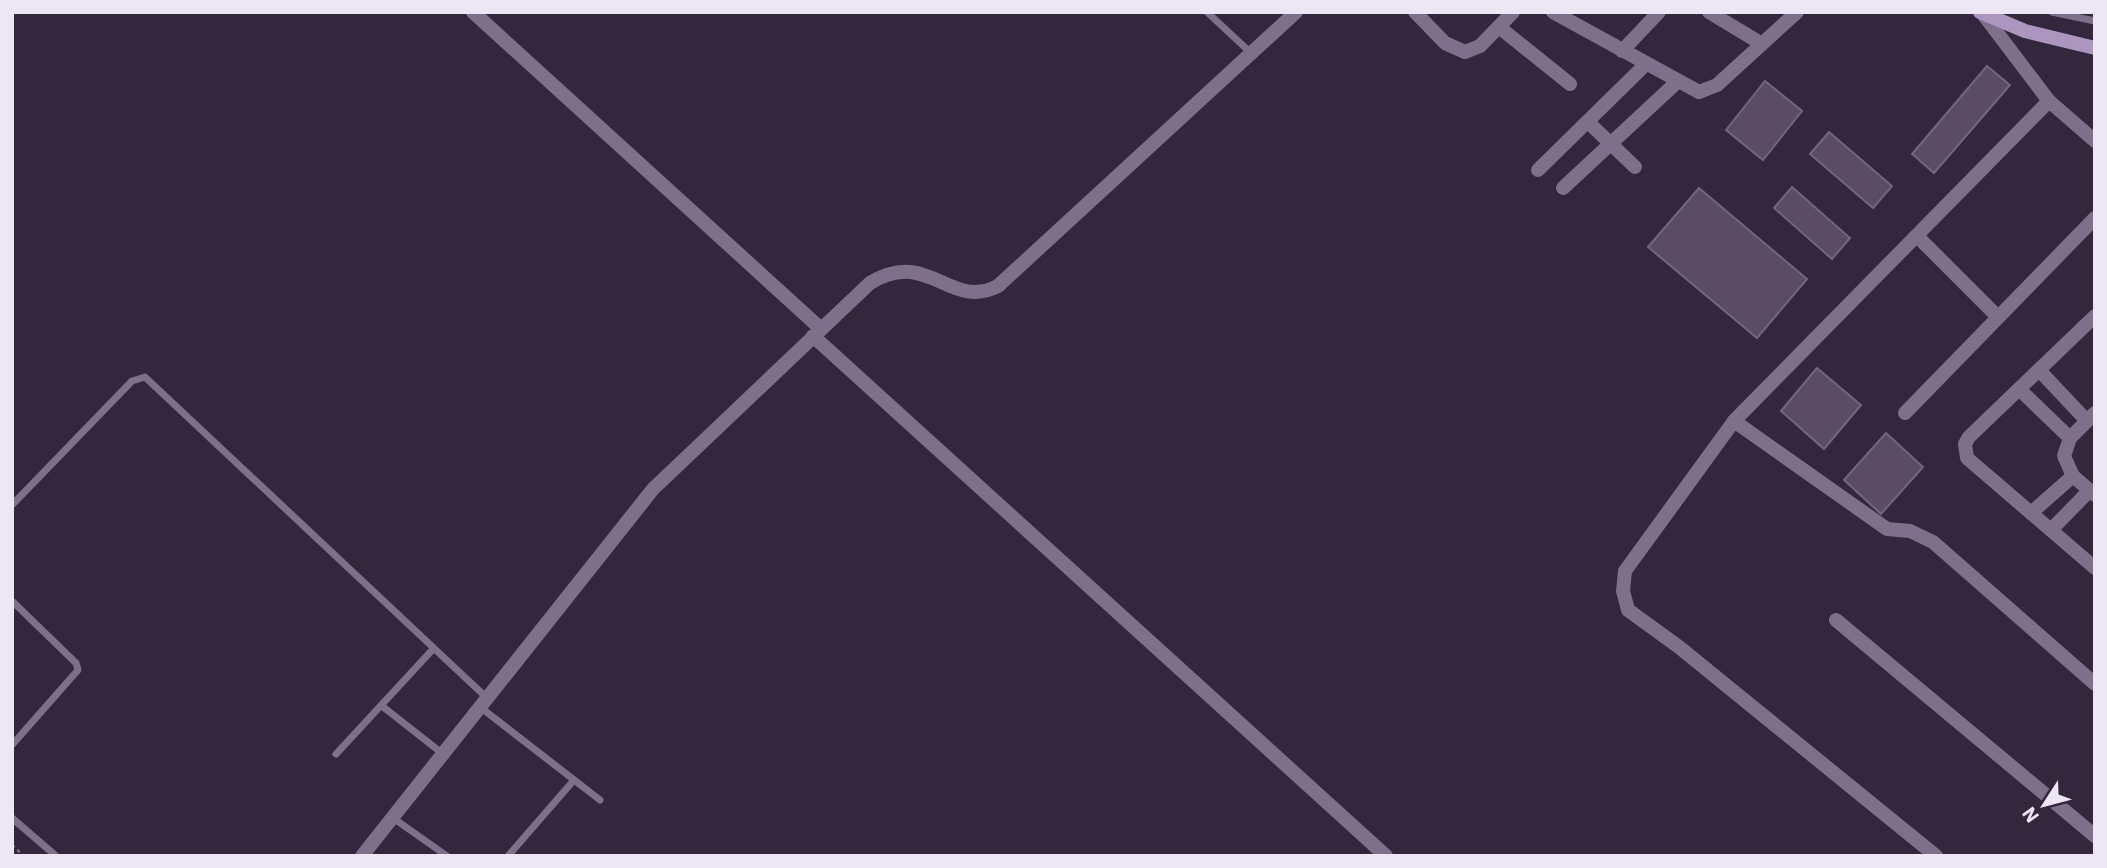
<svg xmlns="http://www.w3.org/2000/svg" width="2107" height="868" font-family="'IBM Plex Sans',sans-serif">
	<rect width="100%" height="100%" fill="#32273c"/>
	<!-- building -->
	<g fill="#594c64" stroke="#72657e" stroke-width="2">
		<path d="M1987,66L2010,85L1934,173L1912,154Z"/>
		<path d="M1765,81L1802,111L1763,160L1726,130Z"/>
		<path d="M1829,132L1892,186L1873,208L1810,154Z"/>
		<path d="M1792,187L1850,238L1832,259L1774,208Z"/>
		<path d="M1699,188L1807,279L1757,338L1648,247Z"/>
		<path d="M1817,368L1861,405L1824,449L1781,411Z"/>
		<path d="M1886,433L1923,467L1881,514L1844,480Z"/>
	</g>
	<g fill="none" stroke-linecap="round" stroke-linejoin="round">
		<!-- path -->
		<path stroke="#7b7284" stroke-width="2.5" stroke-dasharray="3.5 3.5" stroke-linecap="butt" d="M12,845L24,856"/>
		<!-- lane -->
		<g stroke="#7e708a" stroke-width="7">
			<path d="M1207,12L1251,53"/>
			<path d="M2052,12L2095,21"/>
			<path d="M12,505L132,381L145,377L487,698"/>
			<path d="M12,601L76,663L78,670L12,745"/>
			<path d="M382,706L443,754"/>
			<path d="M480,707L600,800"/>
			<path d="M336,754L433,649"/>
			<path d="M12,818L56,856"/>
			<path d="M393,818L447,856"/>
			<path d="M508,856L574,780"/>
		</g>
		<!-- street -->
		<g stroke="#7e708a" stroke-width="14">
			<path d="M473,12L820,328"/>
			<path d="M1415,12L1445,43L1465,52L1480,46L1513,12"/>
			<path d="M1553,12L1699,92L1717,85L1797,12"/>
			<path d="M1709,12L1762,44"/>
			<path d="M1983,14L2049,101L2095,141"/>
			<path d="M1499,27L1570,84"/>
			<path d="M1622,51L1659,12"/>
			<path d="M1588,122L1635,167"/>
			<path d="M1538,170L1646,64"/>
			<path d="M1563,188L1677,82"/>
			<path d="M1917,236L1998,317"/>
			<path d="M2095,316L1969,437L1965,444L1967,458L2095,568"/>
			<path d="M813,336L1386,856"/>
			<path d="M2039,370L2087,421"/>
			<path d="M2019,389L2070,438"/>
			<path d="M1905,413L2095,218"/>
			<path d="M2095,413L2070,438L2064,456L2073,476L2095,495"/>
			<path d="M1734,421L1887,529L1910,531L1933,542L2095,684"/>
			<path d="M2031,513L2073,476"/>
			<path d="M2051,530L2089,491"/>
			<path d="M1836,620L2095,836"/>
			<path d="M362,856L653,489L870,283C929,247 949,311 998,286L1296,12"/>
			<path d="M1936,856L1679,647L1628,610L1623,591L1625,571L1734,421L2049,101"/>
		</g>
		<!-- secondary -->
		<path stroke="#ac96bf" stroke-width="14" d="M1980,12L2025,31L2095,48"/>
	</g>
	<!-- border -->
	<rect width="2107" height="868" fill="none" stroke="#ede6f4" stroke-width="28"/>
	<!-- north arrow -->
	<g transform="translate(2044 805) rotate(234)" stroke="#32273c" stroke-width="5" paint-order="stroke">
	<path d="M0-5L12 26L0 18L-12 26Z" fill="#ede6f4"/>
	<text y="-10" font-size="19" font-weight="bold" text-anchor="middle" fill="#ede6f4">N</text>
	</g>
</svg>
